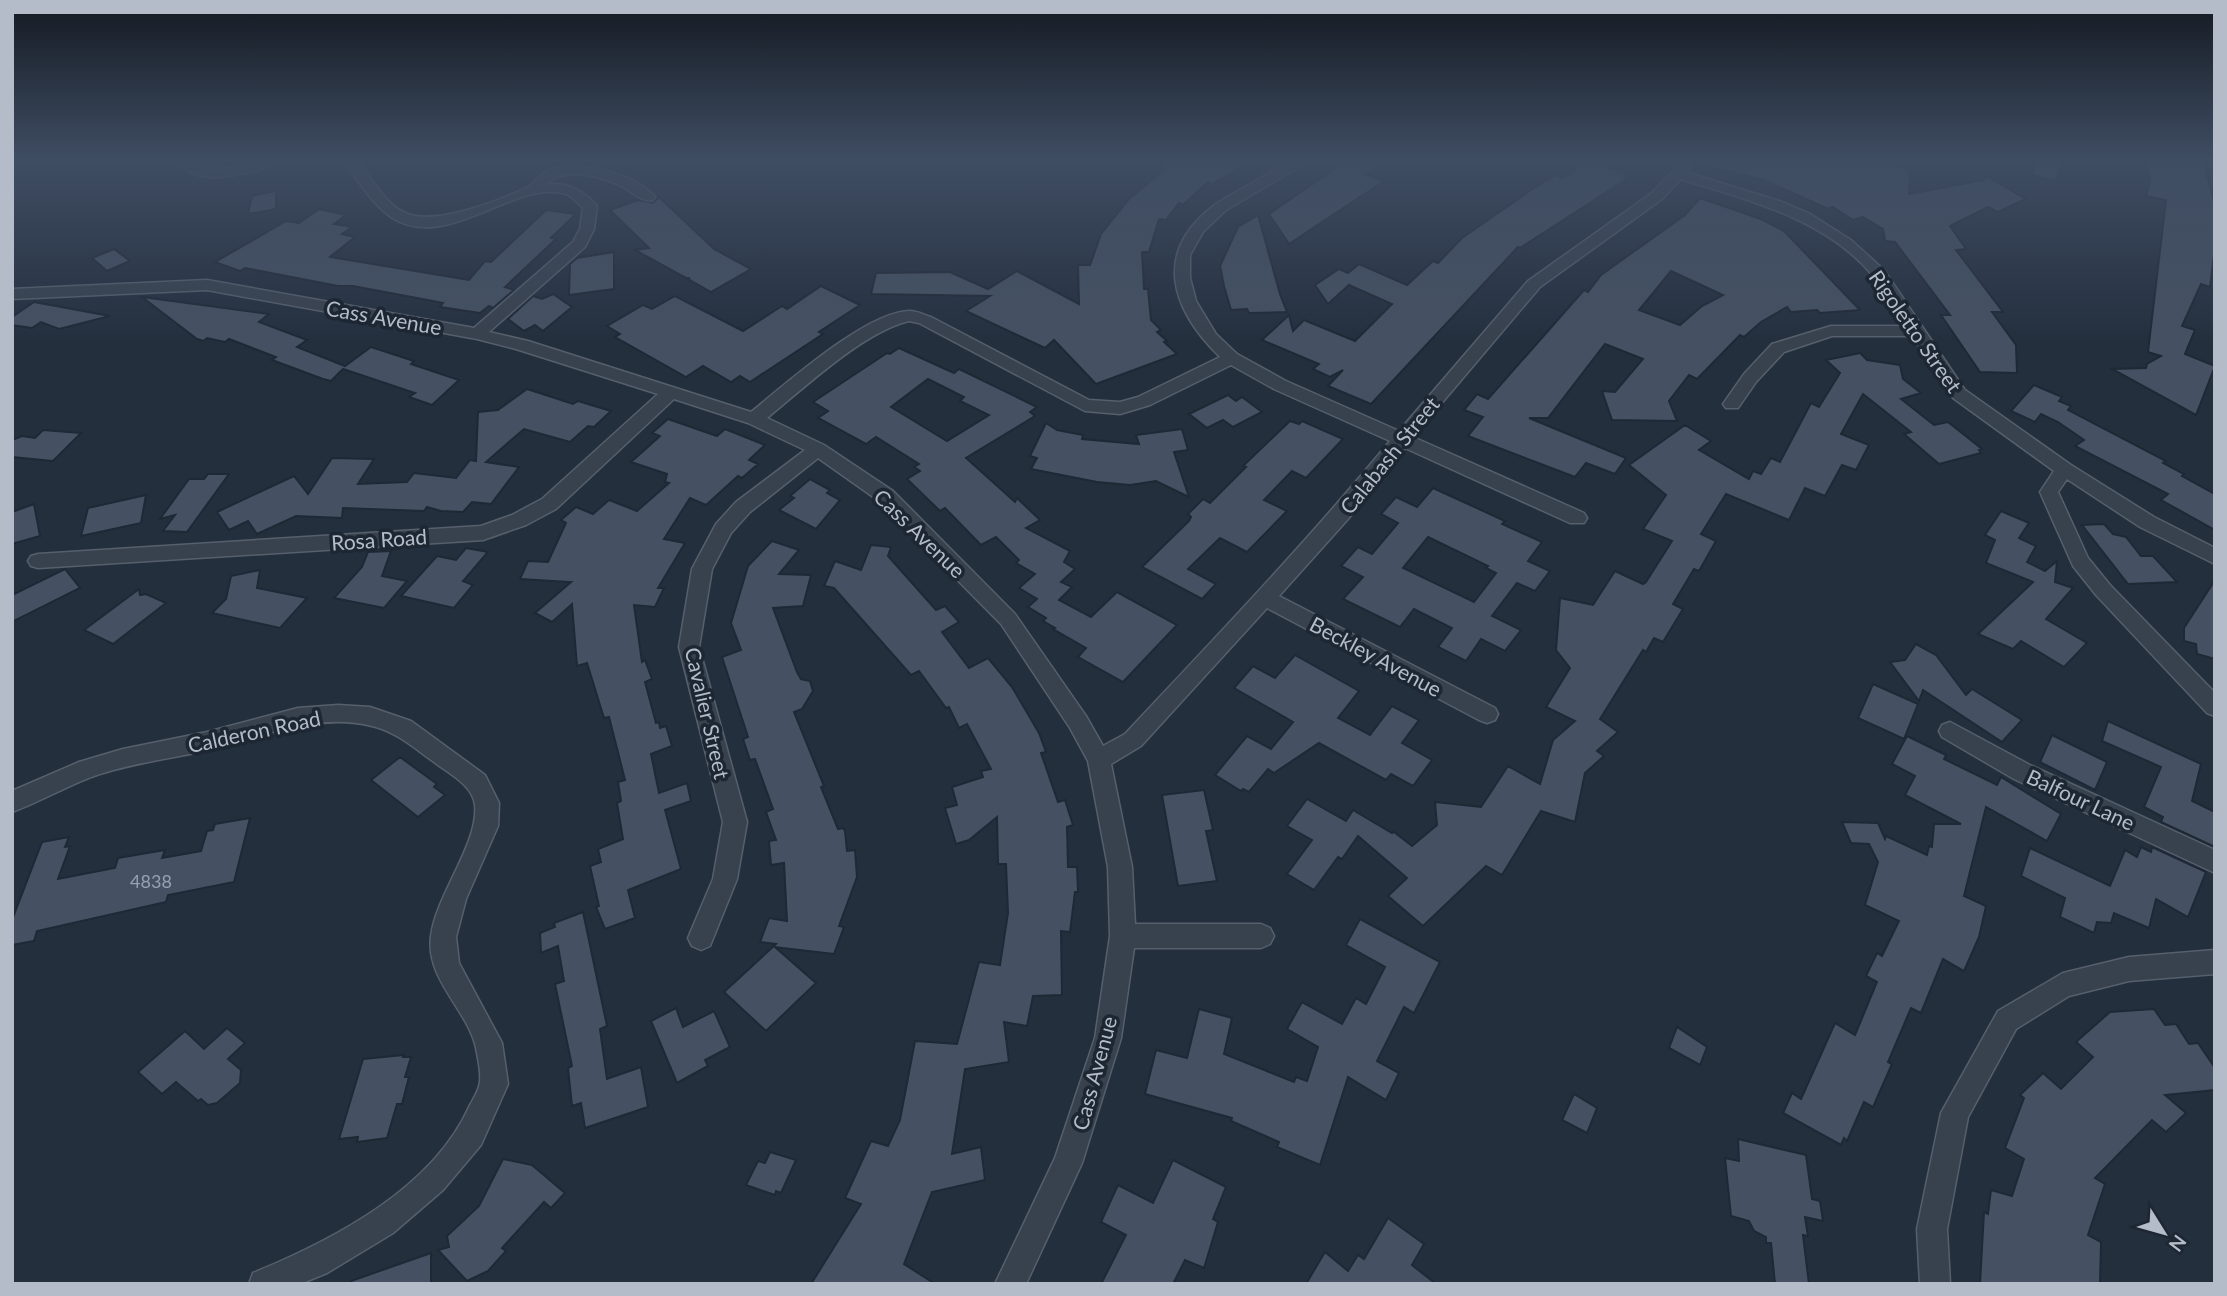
<svg xmlns="http://www.w3.org/2000/svg" width="2227" height="1296" font-family="Lato,sans-serif">
	<rect width="100%" height="100%" fill="#242f3e"/>
	<!-- building -->
	<g fill="#455162" stroke="#1f2835" stroke-width="2" fill-rule="evenodd">
		<path d="M1165,159H1257L1212,184L1208,182L1183,205L1179,203L1166,220L1159,219L1149,252H1142L1144,289H1148L1151,320L1161,330L1157,332L1167,341L1164,342L1177,354L1096,384L1054,340L1045,348L966,311L990,296L871,294L876,273L950,272L988,289L1017,271L1079,304L1078,265H1090L1101,234L1129,199L1165,169Z"/>
		<path d="M1349,159H1395L1366,174L1384,181L1289,244L1269,214Z"/>
		<path d="M1592,159H1612L1609,168L1626,173L1624,176L1630,177L1520,248L1518,247L1371,404L1328,386L1343,370L1330,377L1313,369L1319,364L1262,340L1289,315L1293,331L1304,320L1355,341L1392,304L1349,285L1328,304L1315,285L1339,269L1348,273L1359,264L1407,285L1433,261L1438,263L1462,238L1531,190L1555,175L1562,178Z"/>
		<path d="M1707,159H1888V165L1910,169L1909,194L1983,180L1986,176L2026,199L1998,212L1988,207L1950,226L1966,249L1956,250L2003,312H1992L2016,345L2017,373L1980,372L1941,315H1950L1895,242L1885,241L1883,229L1863,217L1853,220L1833,207L1828,209L1764,180L1706,166Z"/>
		<path d="M2036,159H2062L2056,181L2032,175Z"/>
		<path d="M2142,159H2203L2215,206V246L2210,287L2201,284L2182,326L2195,330L2185,354L2215,366L2196,415L2112,369L2146,368L2147,364L2161,356L2148,352L2166,200L2146,196L2151,178Z"/>
		<path d="M276,191V209L248,214L252,196Z"/>
		<path d="M659,197L714,249L751,269L711,292L688,279L690,278H686L635,250L649,248L610,210L638,200L653,203Z"/>
		<path d="M1700,198L1761,219L1784,231L1860,310L1820,313L1817,310L1791,312L1787,307L1761,322L1744,337L1740,335L1697,379L1689,375L1669,401L1677,421L1612,420L1602,391L1615,392L1643,359L1605,344L1548,418H1529L1626,458L1615,474L1586,463L1575,477L1468,436L1483,417L1464,410L1477,394L1488,399L1584,290L1588,292L1601,275L1685,215ZM1671,271L1723,295L1702,306L1680,325L1639,310Z"/>
		<path d="M319,209L346,215L334,224L352,227L342,234L355,237L330,257L469,280L485,261L491,262L546,210L576,214L551,238L556,239L505,287L514,290L493,308L489,306L480,313L440,307L443,303L353,286H338L245,268L240,271L215,262L286,221L299,223Z"/>
		<path d="M1258,215L1280,294L1287,312L1249,313L1247,309L1231,310L1224,286L1220,266L1238,227Z"/>
		<path d="M114,249L130,261L107,271L92,258Z"/>
		<path d="M614,252V289L569,295L570,264L577,258Z"/>
		<path d="M821,286L860,305L819,332L823,334L750,382L740,376L731,382L703,366L686,377L615,337L620,334L607,326L643,305L652,309L675,296L743,331L782,306L787,309Z"/>
		<path d="M553,294L572,307L543,331L535,325L524,331L508,319L533,296L542,299Z"/>
		<path d="M142,297L269,314L259,322L307,340L297,347L345,366L371,347L414,361L411,364L459,380L432,405L409,397L415,393L343,369L331,381L323,379L272,360L276,357L229,339L225,342L207,338L204,341L197,339Z"/>
		<path d="M34,302L110,316L59,329L41,322L32,328L12,325V317Z"/>
		<path d="M899,348L954,373L959,369L1037,407L1030,412L1035,416L966,458L1015,502L1017,498L1040,520L1026,528L1070,551L1064,562L1075,569L1061,582L1072,587L1059,600L1091,617L1117,592L1177,625L1123,682L1078,657L1086,648L1053,629L1055,628L1043,621L1046,618L1028,607L1037,599L1019,588L1035,574L1016,563L1019,560L996,537L981,545L945,508L940,511L907,479L920,471L914,467L919,464L876,437L866,444L818,418L828,411L813,402L887,353L890,354ZM928,379L964,397L960,401L989,415L947,441L891,407Z"/>
		<path d="M1860,353L1867,360L1900,365L1903,379L1921,393L1901,399L1934,425L1948,422L1982,449L1979,450L1981,453L1939,464L1904,434L1911,432L1863,394L1841,434L1869,445L1856,470L1842,465L1825,496L1805,488L1789,520L1726,494L1701,534L1716,541L1699,571L1694,569L1673,604L1683,609L1663,642L1654,638L1646,652L1643,650L1600,719L1618,732L1597,751L1604,756L1585,773L1575,822L1541,811L1502,875L1486,866L1423,926L1388,896L1407,878L1358,836L1342,859L1338,857L1314,890L1287,874L1312,840L1287,826L1307,799L1346,821L1353,810L1392,833L1394,832L1412,846L1437,825L1435,802L1481,807L1508,766L1540,784L1553,740L1575,721L1546,707L1570,668L1556,650L1560,598L1593,605L1615,571L1643,584L1646,582L1672,541L1643,529L1666,495L1629,465L1685,425L1711,441L1699,450L1749,479L1753,471L1761,474L1771,458L1780,462L1811,403L1819,407L1840,373L1826,360Z"/>
		<path d="M2034,385L2062,397L2059,401L2071,406L2068,410L2166,461L2163,463L2184,474L2182,476L2215,494V530L2161,500L2168,494L2075,446L2084,440L2058,422L2041,414L2035,422L2011,411Z"/>
		<path d="M527,389L573,404L578,401L611,411L594,427L588,426L570,442L524,429L486,462L519,467L491,504L472,502L463,512L441,511L427,507L424,511L343,508L342,518L296,516L257,534L248,521L229,530L217,512L294,476L308,494L332,458L374,459L358,484L407,482L414,473L456,478L470,460L476,461L478,412L498,410Z"/>
		<path d="M1228,395L1236,401L1242,397L1262,412L1233,427L1223,420L1207,428L1189,414Z"/>
		<path d="M668,419L717,436L725,429L765,445L749,460L758,464L742,478L738,476L706,505L690,498L664,539L685,543L658,588H664L655,607L634,605L642,662L645,660L652,679L645,682L656,723L659,722L660,728L666,726L672,746L651,754L659,793L687,783L691,801L665,810L681,869L628,890L635,918L605,929L596,907L599,906L590,866L601,862L598,849L623,839L617,803L621,801L618,782L625,780L609,717L604,718L587,663L577,666L572,604L552,622L535,613L571,582L520,579L528,561L548,562L566,523L561,520L576,507L593,514L609,500L637,511L669,483L665,482L667,474L631,462L660,436L652,433Z"/>
		<path d="M1290,421L1299,424L1302,421L1343,439L1306,478L1292,471L1264,500L1287,511L1247,552L1220,538L1188,569L1216,584L1202,599L1142,567L1189,521L1191,517L1188,514L1203,499L1210,503L1246,467L1243,466Z"/>
		<path d="M1046,423L1057,430L1083,435L1082,439L1139,444L1136,435L1182,429L1188,450L1174,452L1189,497L1156,481L1130,485L1097,482L1031,469L1037,458L1030,456Z"/>
		<path d="M43,430L81,433L53,461L12,457V440L22,436L35,438Z"/>
		<path d="M208,474H229L187,532L163,531L175,515L160,519L189,479H204Z"/>
		<path d="M810,479L830,490L827,493L840,500L816,529L779,510L794,498L790,496Z"/>
		<path d="M1433,488L1505,521L1502,524L1542,542L1528,561L1550,571L1535,591L1517,583L1492,616L1521,630L1505,651L1481,639L1466,661L1438,647L1452,628L1414,609L1400,627L1343,599L1363,577L1341,566L1358,547L1372,554L1398,523L1381,514L1396,497L1417,507ZM1428,537L1488,566L1486,568L1496,573L1474,602L1403,568Z"/>
		<path d="M146,495L141,523L81,536L88,508Z"/>
		<path d="M34,504L40,536L12,544V512Z"/>
		<path d="M2001,511L2029,523L2019,538L2036,546L2027,562L2045,571L2057,561L2055,582L2073,588L2046,619L2087,643L2064,667L2021,641L2013,649L1978,634L2033,582L1986,563L1995,540L1985,535Z"/>
		<path d="M2104,524L2113,534L2126,537L2141,556H2153L2177,582L2128,584L2082,525Z"/>
		<path d="M772,541L799,550L779,574L811,575L803,606L773,608L797,672L801,679L810,681L813,691L802,709L794,712L824,786L821,787L838,829L843,828L845,831L847,851L855,850L857,877L839,926L844,927L834,954L775,947L816,983L766,1031L724,992L776,944L760,942L769,918L787,921L784,863L771,865L769,841L776,840L766,812L773,809L755,759L750,760L743,739L748,737L722,657L741,650L731,623L748,566Z"/>
		<path d="M871,545L891,547L888,556L936,610L945,606L959,622L942,632L969,668L988,658L1012,687L1039,733L1046,752L1041,753L1058,802L1065,800L1073,825L1067,827L1068,867H1077L1078,892H1075L1070,932L1061,931L1062,995L1033,996L1027,1026L1004,1022L1009,1062L965,1069L952,1154L981,1147L985,1180L932,1192L904,1264L935,1284H811L861,1204L845,1198L871,1141L888,1146L900,1120L915,1041L957,1044L979,962L1000,965L1008,913L1006,864H998L997,817L969,840L956,844L945,808L957,805L952,787L983,777L981,771L991,769L967,724L959,728L949,707L946,708L919,671L911,675L834,588L824,586L835,561L861,570Z"/>
		<path d="M466,548L488,552L463,581L473,585L454,608L401,596L437,556L456,560Z"/>
		<path d="M391,551L382,576L407,581L384,608L334,598L362,567L368,552Z"/>
		<path d="M65,569L80,588L12,622V595Z"/>
		<path d="M260,570L257,588L307,598L280,628L212,613L226,599L231,576Z"/>
		<path d="M2215,580V659L2197,654L2196,644L2184,641V628Z"/>
		<path d="M139,589L140,595L146,594L166,603L113,644L84,630Z"/>
		<path d="M1916,644L1936,655L1966,695L1972,689L2022,720L2002,742L1923,690L1919,701L1890,662L1905,660Z"/>
		<path d="M1295,655L1359,691L1338,718L1370,735L1392,706L1419,720L1402,743L1432,760L1413,786L1391,774L1386,780L1319,743L1274,773L1268,769L1249,792L1243,789L1241,791L1215,775L1247,736L1271,749L1293,722L1234,688L1253,666L1275,678Z"/>
		<path d="M1873,684L1918,704L1904,739L1858,718Z"/>
		<path d="M2108,721L2201,764L2192,801L2215,812V847L2161,822L2163,817L2144,807L2161,767L2102,741Z"/>
		<path d="M2052,735L2107,762L2095,790L2040,762Z"/>
		<path d="M1907,736L1946,755L1944,759L1997,785L2001,777L2061,814L2047,841L1986,807L1964,896L1986,906L1979,937L1964,971L1943,959L1921,1013L1911,1008L1888,1062L1892,1064L1873,1107L1864,1102L1847,1141L1844,1138L1841,1145L1783,1113L1792,1093L1801,1099L1835,1023L1855,1035L1877,982L1866,976L1877,953L1882,956L1899,921L1865,905L1878,862L1869,844L1851,843L1842,822L1878,823L1885,839L1886,836L1927,855L1929,846L1932,847L1934,824H1961L1905,795L1915,776L1892,764Z"/>
		<path d="M400,757L437,784L434,787L445,795L418,817L371,780Z"/>
		<path d="M1204,790L1213,830L1206,831L1217,881L1178,886L1162,795Z"/>
		<path d="M250,818L234,882L168,895L166,902L37,931L34,941L12,945V920L42,842L69,837L65,847L70,846L58,879L115,868L118,858L165,850L162,858L201,851L207,831L213,830L215,824Z"/>
		<path d="M2141,847L2151,852L2152,847L2206,872L2188,917L2156,899L2149,928L2114,913L2111,923L2097,922L2094,933L2060,917L2065,898L2021,876L2030,848L2110,886L2125,850L2137,857Z"/>
		<path d="M583,912L607,1026L600,1029L607,1079L641,1067L648,1107L585,1128L581,1103L572,1106L568,1068L572,1066L555,984L564,981L558,946L541,953L540,933L555,927L554,923Z"/>
		<path d="M1360,919L1440,962L1414,1013L1404,1007L1377,1061L1399,1073L1386,1100L1348,1077L1320,1165L1277,1147L1279,1142L1231,1121L1232,1118L1145,1094L1156,1050L1187,1058L1199,1009L1232,1018L1224,1054L1294,1082L1296,1077L1307,1081L1318,1047L1287,1029L1302,1002L1342,1024L1356,998L1366,1004L1385,967L1346,945Z"/>
		<path d="M676,1008L683,1027L714,1011L730,1047L705,1060L708,1066L677,1083L651,1021Z"/>
		<path d="M2154,1009L2165,1025L2176,1024L2189,1044L2198,1043L2215,1068V1090L2165,1095L2186,1113L2166,1132L2152,1120L2095,1178L2105,1184L2088,1235L2101,1242L2100,1284H1980L1984,1212L1988,1214L1991,1190L2012,1196L2024,1159L2005,1148L2024,1098L2020,1095L2043,1073L2061,1089L2093,1057L2076,1042L2110,1012Z"/>
		<path d="M1677,1027L1707,1047L1700,1065L1669,1048Z"/>
		<path d="M227,1028L245,1043L228,1059L241,1070L240,1083L217,1103L208,1105L201,1099L198,1101L176,1082L162,1094L138,1072L185,1031L204,1049Z"/>
		<path d="M404,1055L403,1057H411L405,1077H409L402,1104H397L387,1138L357,1142L358,1137L339,1139L363,1059Z"/>
		<path d="M1574,1094L1597,1108L1587,1133L1562,1120Z"/>
		<path d="M1738,1139L1806,1155L1812,1199L1820,1201L1823,1221L1805,1217L1808,1236L1803,1235L1809,1284H1775L1771,1243H1766V1237L1754,1231L1749,1221L1731,1216L1725,1158L1739,1161Z"/>
		<path d="M770,1152L796,1160L781,1193L776,1191L775,1195L746,1185L758,1161L765,1163Z"/>
		<path d="M503,1159L532,1165L565,1193L551,1208L544,1202L502,1248L506,1251L488,1271L467,1281L438,1250L449,1247L447,1236L479,1206Z"/>
		<path d="M1173,1160L1226,1187L1213,1219L1218,1222L1204,1268L1185,1260L1173,1284H1101L1126,1235L1101,1222L1118,1185L1153,1203Z"/>
		<path d="M1388,1218L1424,1244L1412,1265L1436,1284H1306L1325,1252L1348,1271L1358,1255L1364,1259Z"/>
		<path d="M431,1253V1284H351V1281Z"/>
	</g>
	<g fill="none" stroke-linecap="round" stroke-linejoin="round">
		<defs>
			<g id="street">
				<path d="M174,159H190C211,179 236,164 260,160C267,158 275,159 283,159C276,165 266,167 257,170C228,178 196,185 174,159Z"/>
				<path d="M343,159H357C371,177 385,206 408,214C437,225 498,201 526,188C538,183 539,171 556,168C577,164 599,168 619,175C633,180 646,186 655,197L653,200C641,203 631,190 619,185C600,176 562,166 546,185C566,181 584,191 597,206L594,229L585,247L489,332L528,341L751,412C785,385 867,311 910,311C917,311 924,315 931,317L1089,400L1120,402L1138,397L1220,357C1170,308 1152,251 1216,204C1226,197 1238,191 1249,185C1270,173 1287,159 1312,159L1226,210L1203,232L1190,255V278L1196,301L1216,334L1237,354L1286,381L1399,431L1528,281L1652,193L1672,172L1679,159H1693L1686,172L1782,202L1810,214L1851,240L1884,270L1965,390L2071,465L2154,517L2215,548V564L2140,527L2067,479L2058,492L2088,558L2110,585L2215,693V716L2207,713L2096,595L2073,566L2040,492L2054,471L1953,398L1912,336H1832L1784,352L1756,382L1738,408H1726L1723,404L1744,374L1772,344L1831,326H1906C1895,310 1886,292 1874,277C1826,218 1749,201 1681,179L1662,199L1540,287L1413,437L1584,513L1587,518L1584,523H1570L1405,448L1348,519L1279,596L1495,708L1498,714L1495,720L1487,723L1479,720L1267,608L1141,746L1111,764L1132,867L1135,924H1261L1270,928L1274,936L1270,944L1261,948H1134L1121,1038L1082,1163L1026,1284H995L1055,1158L1095,1038L1110,936L1108,867L1088,761L1070,728L1001,624L879,501L818,458L750,512L731,533L712,569L699,647L747,822L737,879L710,946L701,950L692,946L688,938L713,879L723,822L679,647L692,569L716,524L736,502L805,450L748,423L674,399L556,509L526,525L483,540L38,568L31,566L28,561L31,556L38,554L481,526L512,515L542,499L658,394L516,349L477,339L207,290L12,299V289L207,280L474,328L573,242L580,229L583,207C577,203 572,196 566,194C515,178 447,254 391,217C371,203 357,179 343,159ZM909,321L919,323L1085,411L1120,414L1150,405L1231,365L1274,389L1390,441C1306,543 1215,638 1125,734L1103,746L1086,716L1015,614L893,491L824,445L767,418C804,388 863,332 909,321Z"/>
				<path d="M338,705L370,707L411,721L485,775L499,803L498,826L466,899L456,937L459,963L502,1043L508,1084L481,1145L443,1190L393,1233L327,1273L300,1284H249L253,1273C333,1240 432,1189 469,1107C473,1099 480,1089 480,1081C481,1071 478,1058 476,1048C468,1010 425,979 431,936C436,895 479,843 475,805C473,785 448,773 434,762C414,748 397,732 372,726C318,712 260,737 208,750C170,759 131,763 94,776C66,786 40,802 12,812V791L79,762L123,749L207,732L298,708Z"/>
				<path d="M1950,722L2030,765L2215,850V873L2014,779L1942,737L1939,731L1942,725Z"/>
				<path d="M2215,950V974L2129,981L2069,996L2016,1029L1968,1117L1947,1229L1950,1284H1920L1917,1229L1941,1113L1998,1011L2063,973L2129,957Z"/>
			</g>
		</defs>
		<!-- street casing -->
		<use href="#street" stroke="#565f6c" stroke-width="3"/>
		<!-- street -->
		<use href="#street" fill="#38414e" fill-rule="evenodd"/>
	</g>
	<!-- sky -->
	<linearGradient id="sky" x2="0" y2="1"><stop stop-color="#141a22"/><stop offset="0.47" stop-color="#3f4d63"/><stop offset="1" stop-color="#3f4d63" stop-opacity="0"/></linearGradient>
	<rect width="2227" height="341" fill="url(#sky)"/>
	<g text-anchor="middle" dominant-baseline="central" stroke-width="7" stroke-linejoin="round" paint-order="stroke">
		<!-- number labels -->
		<g font-size="18" fill="#98a1af">
			<text x="151" y="881">4838</text>
		</g>
		<!-- street labels -->
		<g font-size="21" fill="#b4bcc9" stroke="#1d2633">
			<text transform="translate(384 317) rotate(10)">Cass Avenue</text>
			<text transform="translate(1916 331) rotate(55)">Rigoletto Street</text>
			<text transform="translate(1389 455) rotate(-51)">Calabash Street</text>
			<text transform="translate(920 533) rotate(44)">Cass Avenue</text>
			<text transform="translate(379 539) rotate(-4)">Rosa Road</text>
			<text transform="translate(1376 656) rotate(28)">Beckley Avenue</text>
			<text transform="translate(708 713) rotate(77)">Cavalier Street</text>
			<text transform="translate(254 731) rotate(-12)">Calderon Road</text>
			<text transform="translate(2081 799) rotate(25)">Balfour Lane</text>
			<text transform="translate(1094 1073) rotate(-75)">Cass Avenue</text>
		</g>
	</g>
	<!-- border -->
	<rect width="2227" height="1296" fill="none" stroke="#b4bcc9" stroke-width="28"/>
	<!-- north arrow -->
	<g transform="translate(2164 1233) rotate(127)" stroke="#1d2633" stroke-width="5" paint-order="stroke">
	<path d="M0-5L12 26L0 18L-12 26Z" fill="#b4bcc9"/>
	<text y="-10" font-size="19" font-weight="bold" text-anchor="middle" fill="#b4bcc9">N</text>
	</g>
</svg>
